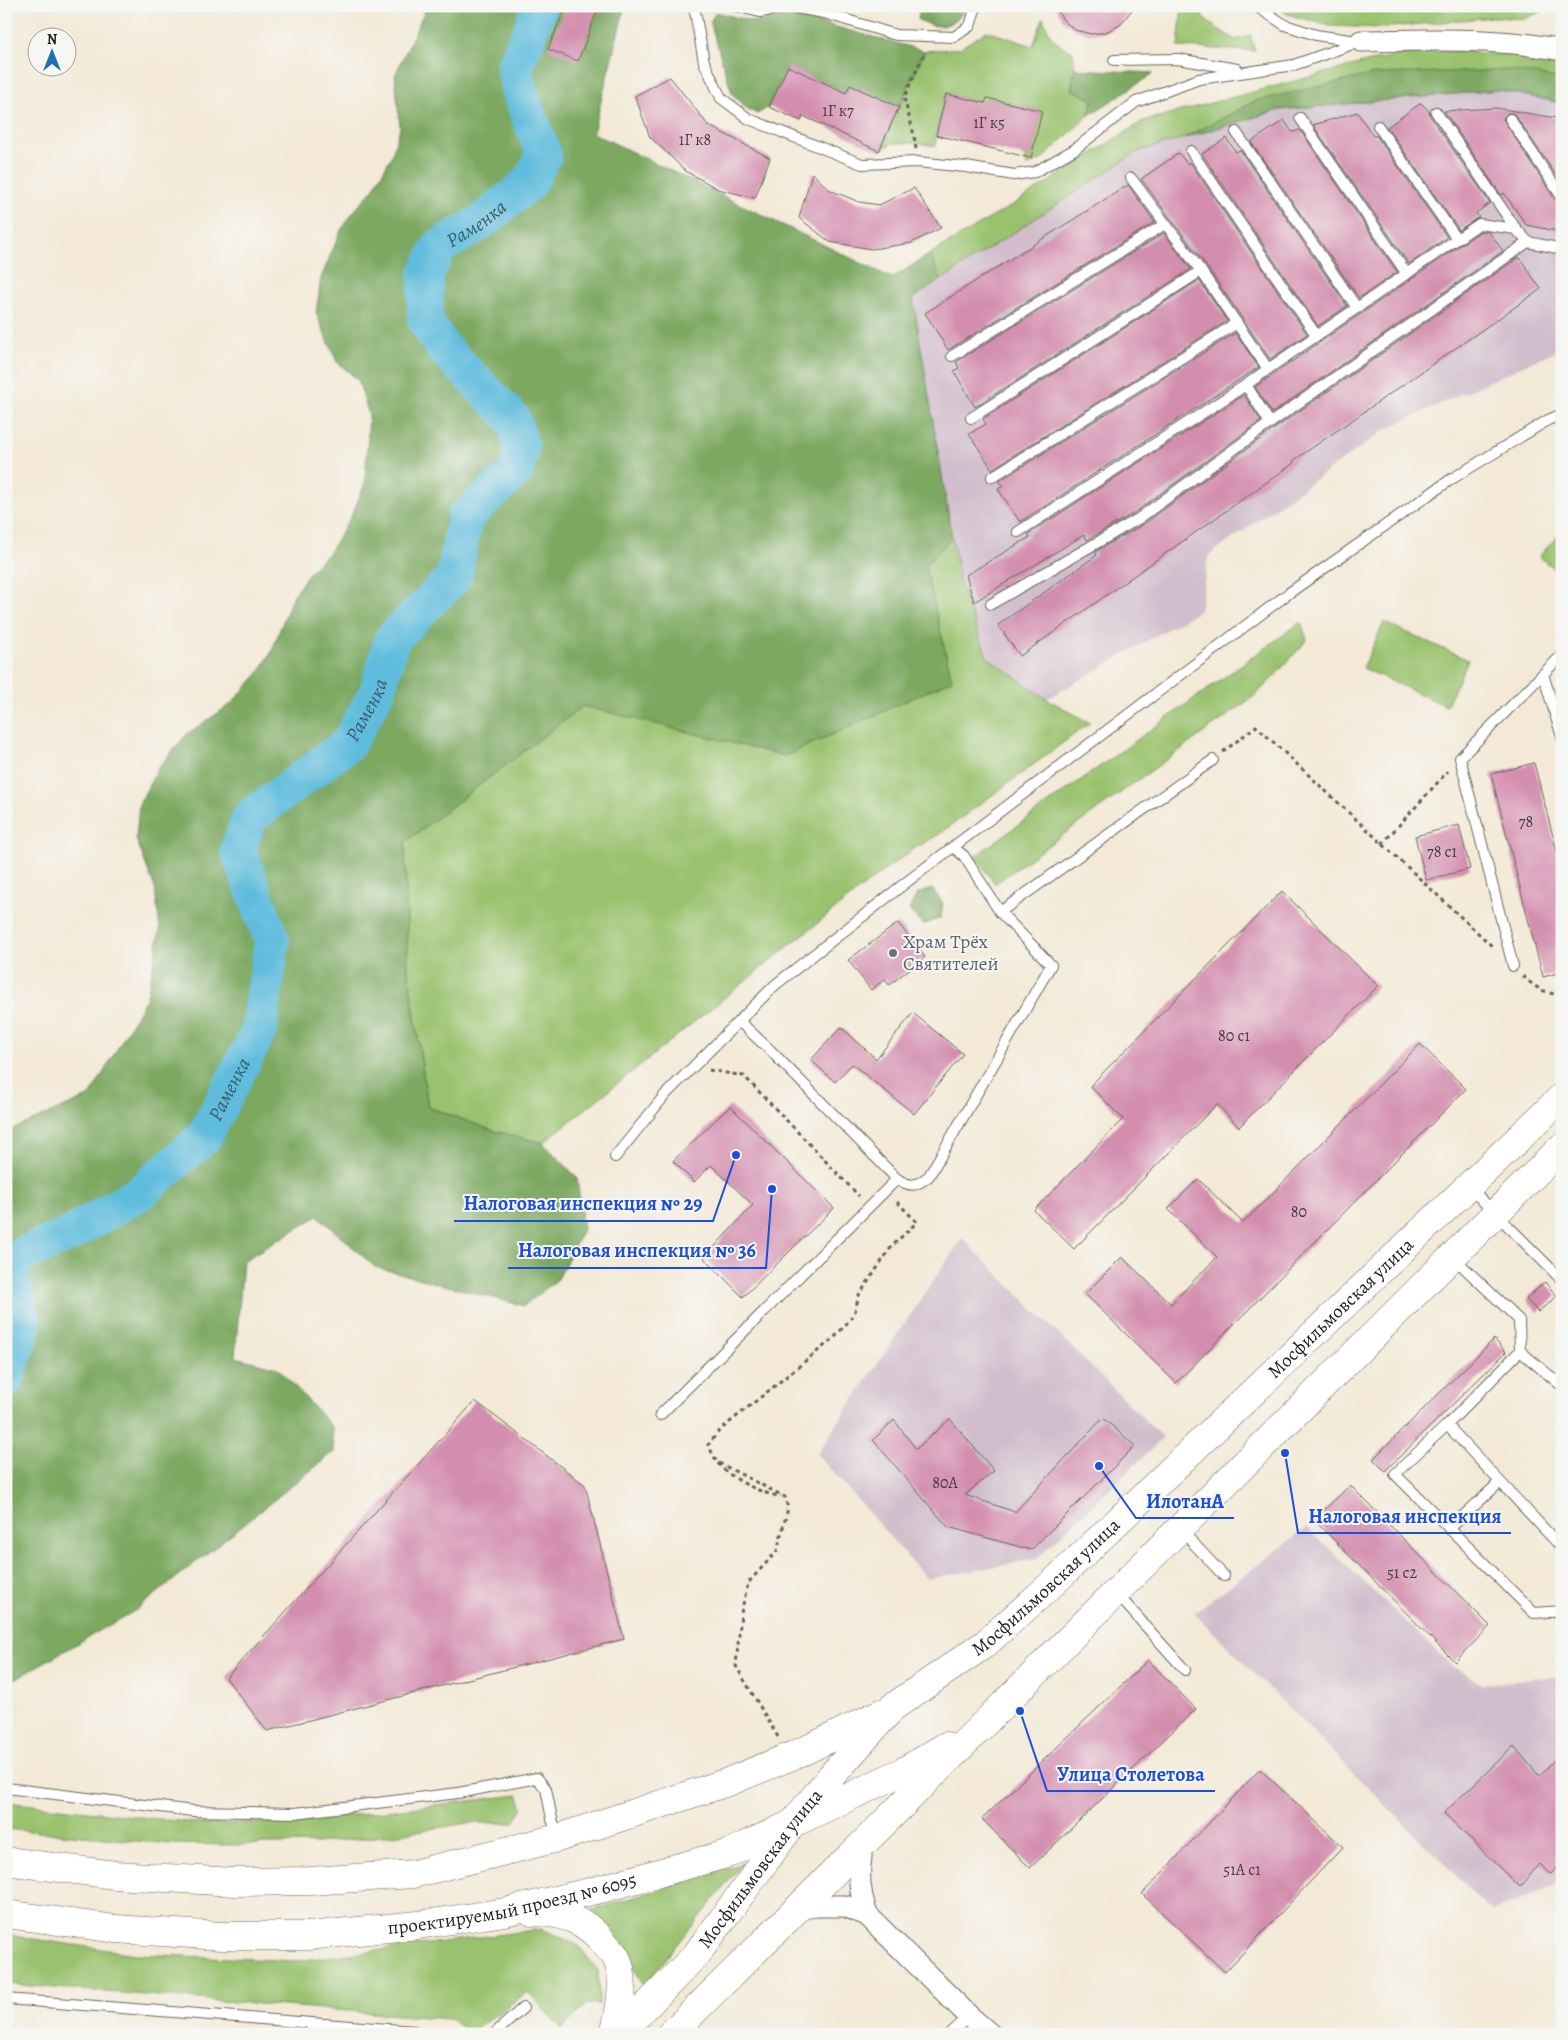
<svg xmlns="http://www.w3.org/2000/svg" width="1568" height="2040" font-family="Alegreya,serif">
	<rect width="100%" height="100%" fill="#f6f6f2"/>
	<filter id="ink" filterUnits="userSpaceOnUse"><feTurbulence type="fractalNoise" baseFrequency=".02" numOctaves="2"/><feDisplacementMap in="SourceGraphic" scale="10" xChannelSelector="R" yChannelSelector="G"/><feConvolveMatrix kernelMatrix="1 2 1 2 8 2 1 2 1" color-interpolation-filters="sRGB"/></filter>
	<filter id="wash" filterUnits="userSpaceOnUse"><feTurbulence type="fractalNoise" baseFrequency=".0096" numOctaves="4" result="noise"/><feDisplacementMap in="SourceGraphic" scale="20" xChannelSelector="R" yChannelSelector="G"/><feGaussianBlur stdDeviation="1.12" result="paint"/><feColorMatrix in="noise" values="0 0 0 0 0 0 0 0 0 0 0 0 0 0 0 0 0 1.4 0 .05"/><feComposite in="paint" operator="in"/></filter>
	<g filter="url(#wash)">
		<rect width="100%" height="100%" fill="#f3e9d6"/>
		<!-- industrial -->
		<g fill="#d1bdcb">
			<path d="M1499,90L1562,103V348L1388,428L1208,556L1200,610L1047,699L987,657L959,580L913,298L1137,152L1279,110Z"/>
			<path d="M962,1238L1163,1438L1036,1559L927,1579L817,1454Z"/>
			<path d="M1307,1528L1451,1665L1482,1684L1562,1676V1882L1492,1912L1194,1613Z"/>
		</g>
		<!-- green -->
		<g fill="#9ac26e" stroke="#5b6f45">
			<path d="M1182,6L1197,9L1205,20L1235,40L1246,37L1250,34L1255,51L1178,47Z"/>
			<path d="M1276,6H1351L1385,13L1448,6L1552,7L1524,19L1493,17L1380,28L1330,26L1287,14Z"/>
			<path d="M1043,18C1050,37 1054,43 1073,52L1075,69L1071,89L1093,100L1088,116L1041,160L1027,166L1024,156L1031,157L1042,111L987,98L985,103L946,94L936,135V146L915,143H893L879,151L925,51L960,48L987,31L1033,46Z"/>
			<path d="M1456,51L1534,57L1562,63V103L1499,90L1279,110L1137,152L941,280L930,254L1011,206L1143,121L1374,60L1412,53Z"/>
			<path d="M1562,532V577L1539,556Z"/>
			<path d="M952,537L959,580L987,657L1047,699L1090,723L938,835L915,848L864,886L543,1143L494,1131L428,1107L408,969L405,842L583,705L785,756L952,680L925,566Z"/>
			<path d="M1301,622L1307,640L1270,681L1253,697L995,884L975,856Z"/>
			<path d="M1384,622L1468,660L1446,706L1363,668Z"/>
			<path d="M518,1795L523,1807L514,1823H468L392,1835L316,1843L231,1845L171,1844L6,1829V1802L204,1824L302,1821Z"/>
			<path d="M743,1863L644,1986L620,1943L588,1912Z"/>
			<path d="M542,1929L579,1946L598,1971L599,2004H586L562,2029L528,1992L470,2033L450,2019L6,1984V1935L135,1954L297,1961Z"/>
		</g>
		<!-- forest -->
		<g fill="#7ba861" stroke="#4c623e">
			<path d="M427,6H625L593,133L892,278L930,254L941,280L913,298L952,537L925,566L952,680L785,756L583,706L405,842L408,969L428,1107L494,1131L543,1143L577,1177L583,1229L558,1279L524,1306L375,1267L318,1216L243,1261L235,1357L278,1368L332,1427L334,1452L136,1610L6,1684V1132L90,1096L147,997L160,930L155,888L136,839L139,804L158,768L187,734L231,704L258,674L271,653L292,598L308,574L329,552L351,517L365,483L369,415L358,380L337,362L316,313L321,278L341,230L355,210L374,188L391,157L400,128L395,75Z"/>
			<path d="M920,6H967C963,16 949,27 938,26C932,26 924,22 918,20Z"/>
			<path d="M1351,6H1448L1385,13Z"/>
			<path d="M716,12L755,22L785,16L803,18L925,51L899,107L851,85L846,93L788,66L769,107L757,114L745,107L732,93L710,22Z"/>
			<path d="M1075,69L1154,73L1088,116L1093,100L1071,89Z"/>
			<path d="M1512,70L1562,79V103L1499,90L1279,110L1184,138L1255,101L1374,74Z"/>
			<path d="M932,889L943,903L941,918L923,925L909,910L917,894Z"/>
		</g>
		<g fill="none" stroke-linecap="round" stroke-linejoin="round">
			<!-- river -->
			<path stroke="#5fbcdd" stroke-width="36" id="s1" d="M6,1380L24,1325L17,1296L8,1271L22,1255L70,1234L141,1192L204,1137L259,1031L272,940L238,850L249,818L348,744L377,692L392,639L454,577L465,517L516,471L522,447L513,419L443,348L425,320L426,275L439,247L480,223L529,183L544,155L521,96L514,68L530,33L539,6"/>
		</g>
		<g id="blocks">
			<!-- building -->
			<g fill="#d38dae">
				<path d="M566,6H599L578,61L548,49Z"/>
				<path d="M1055,6H1135L1120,25L1106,32L1091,34L1075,30L1063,20Z"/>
				<path d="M788,66L846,93L850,85L899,107L879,151L803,116L801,121L769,107Z"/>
				<path d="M670,77L708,125L770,158L755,198L718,189L687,172L650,137L635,96Z"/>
				<path d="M946,94L985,103L987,98L1042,111L1031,158L936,135Z"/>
				<path d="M1421,103L1429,111L1430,116L1490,203L1476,213L1479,217L1459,230L1387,127Z"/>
				<path d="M1496,108L1562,119V184L1515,115L1513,113H1507L1503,119L1556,201L1562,204V232L1526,225L1504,193L1501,195L1444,111Z"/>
				<path d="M1357,112L1374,137L1376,135L1447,237L1409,264L1313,125Z"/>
				<path d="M1284,120L1292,132L1300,130L1397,272L1359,298L1251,142Z"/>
				<path d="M1226,138L1236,152L1240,150L1347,306L1318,326L1202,154Z"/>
				<path d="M1179,153L1187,164L1190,162L1307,334L1270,359L1207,267L1141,179Z"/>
				<path d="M812,173L830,190L859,202L879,205L914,188L941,228L911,243L872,249L830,242L799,218Z"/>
				<path d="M1128,185L1155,222L948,350L925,313Z"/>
				<path d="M1481,231L1489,232L1503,251L1272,413L1255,387Z"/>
				<path d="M1164,233L1191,269L975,407L954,371L959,368L956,362Z"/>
				<path d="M1519,257L1541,289L1293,461L1294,463L1020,656L998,625L1097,555L1095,552L1142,525L1274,429Z"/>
				<path d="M1199,280L1227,321L992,469L969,434L986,424L983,419Z"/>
				<path d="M1235,333L1259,367L1020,522L998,489L1003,486L999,481Z"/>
				<path d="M1244,395L1261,421L1134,513L1087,540L1084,535L974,602L966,575L1030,537L1028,534Z"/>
				<path d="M1534,763L1562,871V972L1543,977L1491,774Z"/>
				<path d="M1459,825L1470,869L1426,880L1415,836Z"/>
				<path d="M1282,891L1378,986L1239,1127L1217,1104L1074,1249L1034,1210L1123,1119L1090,1086Z"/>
				<path d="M898,923L925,957L889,985L885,979L871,990L848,960Z"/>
				<path d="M913,1013L963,1054L914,1114L852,1064L835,1082L811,1060L841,1027L876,1059Z"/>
				<path d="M1420,1044L1466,1089L1176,1383L1085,1294L1122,1257L1171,1304L1217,1257L1168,1209L1198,1179L1243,1223Z"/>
				<path d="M730,1106L834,1208L743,1297L704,1258L753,1205L711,1165L694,1182L673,1161Z"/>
				<path d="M1545,1282L1557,1296L1538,1312L1526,1299Z"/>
				<path d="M1494,1339L1506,1352L1385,1471L1373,1459Z"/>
				<path d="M475,1401L585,1485L624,1639L267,1731L226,1678Z"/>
				<path d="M1103,1418L1135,1446L1031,1550L948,1527L873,1440L894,1420L916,1449L950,1419L994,1471L965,1495L1015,1512Z"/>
				<path d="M1350,1485L1490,1626L1455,1662L1314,1520Z"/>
				<path d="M1148,1660L1196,1709L1030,1868L982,1819Z"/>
				<path d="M1514,1746L1539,1776L1562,1752V1862L1551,1874L1540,1864L1519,1887L1444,1813Z"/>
				<path d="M1260,1769L1343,1847L1225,1972L1142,1894Z"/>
			</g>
		</g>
	</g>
	<g filter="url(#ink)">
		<use href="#blocks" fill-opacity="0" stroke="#67645d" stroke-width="1"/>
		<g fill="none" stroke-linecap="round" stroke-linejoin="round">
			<defs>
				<g id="lane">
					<path d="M694,6L704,62L721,98L749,119L862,164L917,162L966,167L1014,175L1035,172L1075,149L1136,102L1199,79L1294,65L1361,41"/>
					<path d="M735,6L760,12L791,7L824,13L896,35L954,37L970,26L976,6"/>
					<path d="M1256,6L1285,25L1316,35L1357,41"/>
					<path d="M1114,60L1178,59L1237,69"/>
					<path d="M1436,112L1516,229"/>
					<path d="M1300,118L1407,274"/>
					<path d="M1510,119L1562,197"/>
					<path d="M1378,126L1457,239"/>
					<path d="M1236,132L1357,308"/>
					<path d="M1191,151L1316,335"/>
					<path d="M952,356L1165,224"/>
					<path d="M1268,369L1479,224L1516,229L1528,242L1562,249"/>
					<path d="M971,418L1201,271"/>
					<path d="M1270,423L1528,242"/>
					<path d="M992,477L1237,323"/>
					<path d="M1018,532L1246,385L1268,369L1201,271L1131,178"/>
					<path d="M991,604L1138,519L1270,423L1246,385"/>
					<path d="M1562,655L1543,674L1562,737"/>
					<path d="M953,847L964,856L1000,912L1213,760"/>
					<path d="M1513,966L1460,758L1543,674"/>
					<path d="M615,1157L665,1095L775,985L904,884L1289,593L1450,480L1548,420L1562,414"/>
					<path d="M897,1179C912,1188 916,1186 929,1176L1051,965L1000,912"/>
					<path d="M1469,1187L1562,1280"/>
					<path d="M1453,1257L1519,1320L1520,1351"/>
					<path d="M660,1415L897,1179L771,1051L739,1021"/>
					<path d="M1447,1425L1520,1351L1562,1386"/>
					<path d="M1180,1529L1224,1576"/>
					<path d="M1449,1529L1500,1482"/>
					<path d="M1562,1548L1447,1425L1395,1474L1534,1613L1562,1611"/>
					<path d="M1116,1593L1185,1670"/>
					<path d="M6,1788L193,1811L295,1813L458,1793L537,1778L546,1789L552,1819L558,1837"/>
					<path d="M6,1999L414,2031L420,2034"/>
					<path d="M308,2034L317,2024"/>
					<path d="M494,2034L523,2008"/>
					<path d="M950,2034L969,2016"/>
				</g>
				<g id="street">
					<path d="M1361,41C1427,40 1496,37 1562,50"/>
					<path d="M863,1843C858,1872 858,1887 867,1915"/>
					<path d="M796,1909L816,1906H845L867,1915L969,2016L990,2034"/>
				</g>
				<g id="secondary">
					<path d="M6,1861L115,1875L234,1882L311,1881L413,1874L558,1838L728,1782L806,1750L881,1713"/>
					<path d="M532,1912C564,1912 586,1920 606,1945C609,1949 614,1953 616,1957C627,1979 620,2011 614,2034"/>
					<path id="s2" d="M6,1914L116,1929L221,1936H308L418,1925L505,1912L601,1889L730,1853L904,1771L946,1746"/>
					<path id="s3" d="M619,2034L696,1955L794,1822L832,1775L893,1707L985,1644L1053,1583L1562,1097"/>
					<path d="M671,2034L1012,1696L1562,1147"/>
				</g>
			</defs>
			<!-- lane casing -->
			<use href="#lane" stroke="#67645d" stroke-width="12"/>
			<!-- street casing -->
			<use href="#street" stroke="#67645d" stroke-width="23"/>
			<!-- secondary casing -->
			<use href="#secondary" stroke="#67645d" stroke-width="29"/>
			<!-- path -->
			<g stroke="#67645d" stroke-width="3" stroke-dasharray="4 4" stroke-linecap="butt">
				<path d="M916,149L914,135L904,98L925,51"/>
				<path d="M1223,752L1256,726L1492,946"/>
				<path d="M1382,844L1448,771"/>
				<path d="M1523,976C1532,985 1548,997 1562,993"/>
				<path d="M709,1070L744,1076L859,1196"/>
				<path d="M718,1463C727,1477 765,1496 781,1496"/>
				<path d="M778,1737L736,1666L741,1613L748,1583L777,1551L788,1508L785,1497L717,1462L708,1445L720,1430L834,1338L854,1315L859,1295L892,1246L917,1222L895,1200"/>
			</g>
			<!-- lane -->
			<use href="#lane" stroke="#fff" stroke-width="10"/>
			<!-- street -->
			<use href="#street" stroke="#fff" stroke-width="21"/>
			<!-- secondary -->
			<use href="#secondary" stroke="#fff" stroke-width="28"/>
		</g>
	</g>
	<!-- markers -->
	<circle fill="#6b7280" stroke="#f6f6f2" stroke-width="2" cx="893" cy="953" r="5"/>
	<g text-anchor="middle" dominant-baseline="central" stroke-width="4" stroke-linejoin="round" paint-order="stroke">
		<!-- number labels -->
		<g font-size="16" fill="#4a3840">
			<text x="838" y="111">1Г к7</text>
			<text x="989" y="123">1Г к5</text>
			<text x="695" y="140">1Г к8</text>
			<text x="1526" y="822">78</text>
			<text x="1442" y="852">78 с1</text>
			<text x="1234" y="1036">80 с1</text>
			<text x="1299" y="1212">80</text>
			<text x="945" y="1483">80А</text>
			<text x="1402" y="1573">51 с2</text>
			<text x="1242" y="1870">51А с1</text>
		</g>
		<!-- worship labels -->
		<g font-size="19" fill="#5b616d" stroke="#f6f6f2" text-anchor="start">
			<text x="903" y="942">Храм Трёх<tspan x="903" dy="22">Святителей</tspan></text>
		</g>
		<!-- street labels -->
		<g font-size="19" fill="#1c1c1c" stroke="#f6f6f2">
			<text stroke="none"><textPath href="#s3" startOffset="1028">Мосфильмовская улица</textPath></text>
			<text stroke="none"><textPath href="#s3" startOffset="622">Мосфильмовская улица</textPath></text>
			<text stroke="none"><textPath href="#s3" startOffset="218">Мосфильмовская улица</textPath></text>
			<text stroke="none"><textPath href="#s2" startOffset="510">проектируемый проезд № 6095</textPath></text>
		</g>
		<!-- water labels -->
		<g font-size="20" font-style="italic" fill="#375c69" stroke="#f6f6f2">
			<text stroke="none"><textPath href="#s1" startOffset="1458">Раменка</textPath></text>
			<text stroke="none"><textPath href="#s1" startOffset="858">Раменка</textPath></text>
			<text stroke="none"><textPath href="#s1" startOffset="408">Раменка</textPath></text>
		</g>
	</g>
	<!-- callouts -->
	<path fill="none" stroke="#1d4ed8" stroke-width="2" d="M736 1155L713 1221H454M772 1189L766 1268H508M1099 1466L1136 1518H1234M1285 1453L1298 1533H1511M1020 1711L1047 1791H1215"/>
	<g fill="#1d4ed8" stroke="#f6f6f2" stroke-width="2">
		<circle cx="736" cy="1155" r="5"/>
		<circle cx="772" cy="1189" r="5"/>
		<circle cx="1099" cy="1466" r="5"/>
		<circle cx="1285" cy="1453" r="5"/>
		<circle cx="1020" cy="1711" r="5"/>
	</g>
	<g font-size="20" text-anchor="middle" font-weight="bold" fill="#1d4ed8" stroke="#f6f6f2" stroke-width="4" stroke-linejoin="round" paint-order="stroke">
		<text x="583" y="1210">Налоговая инспекция № 29</text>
		<text x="637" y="1257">Налоговая инспекция № 36</text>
		<text x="1185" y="1508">ИлотанА</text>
		<text x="1405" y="1523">Налоговая инспекция</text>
		<text x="1131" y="1781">Улица Столетова</text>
	</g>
	<!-- margin -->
	<rect width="1568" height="2040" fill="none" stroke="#f6f6f2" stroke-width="25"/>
	<!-- north arrow -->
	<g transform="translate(52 52)"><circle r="24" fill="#f6f6f2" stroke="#9f9f9c"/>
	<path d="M0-4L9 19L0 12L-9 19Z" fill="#1f6fb2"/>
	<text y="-8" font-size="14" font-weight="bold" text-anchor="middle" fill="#1c1c1c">N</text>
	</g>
</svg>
